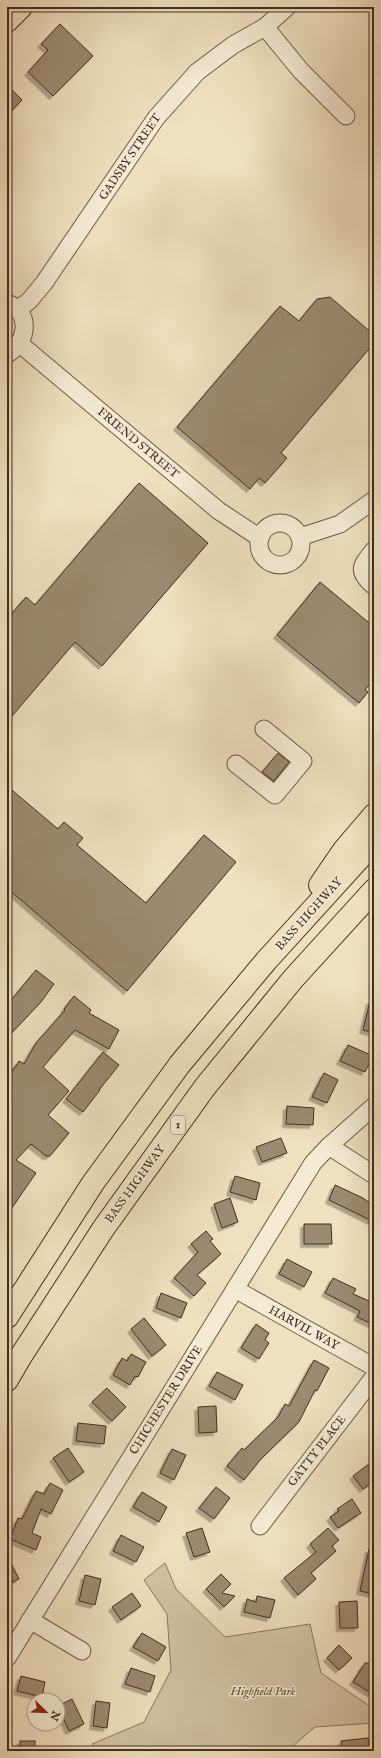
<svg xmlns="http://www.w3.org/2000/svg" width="381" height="1758" font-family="'IM FELL English',serif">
	<defs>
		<filter id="shadow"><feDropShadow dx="-3.5" dy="3.5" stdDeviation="0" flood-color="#0004"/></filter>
	</defs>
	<rect width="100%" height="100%" fill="#efe0bf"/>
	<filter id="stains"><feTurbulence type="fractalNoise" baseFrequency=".005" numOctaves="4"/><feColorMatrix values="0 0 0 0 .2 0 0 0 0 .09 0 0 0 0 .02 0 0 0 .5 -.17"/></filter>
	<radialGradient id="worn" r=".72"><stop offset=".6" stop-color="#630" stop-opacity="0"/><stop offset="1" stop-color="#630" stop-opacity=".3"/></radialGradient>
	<!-- green -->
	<path fill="#d2c2a4" stroke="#8a7862" d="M165,1563L176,1589L225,1637L310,1624L321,1673L374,1709V1723L315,1727L287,1751H97L92,1744L144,1722L171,1670L167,1614L144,1580Z"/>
	<!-- building -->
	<g fill="#9c8a72" stroke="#432d1f" filter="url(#shadow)">
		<path d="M60,24L93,56L53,96L28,72L48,50L41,44Z"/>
		<path d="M7,85L22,100L7,116Z"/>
		<path d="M330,297L374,335V343L281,453L287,458L265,483L259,478L250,489L177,427L280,306L299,321L317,299Z"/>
		<path d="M139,483L208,543L102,666L75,642L7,722V619L26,597L35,605Z"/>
		<path d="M320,582L374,627V679L365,690L368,692L359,703L277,635Z"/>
		<path d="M278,753L289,762L274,781L262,772Z"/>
		<path d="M7,786L58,829L64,822L83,838L77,845L146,903L204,835L236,862L127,991L7,888Z"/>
		<path d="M36,970L54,984L41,1002L7,1038V1005Z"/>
		<path d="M74,996L91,1010L89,1013L119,1030L109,1049L75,1030L43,1067L69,1091L48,1115L69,1133L50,1156H46L31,1144L16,1160L36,1173L7,1215V1079L19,1061L24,1064L36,1043L65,1010L64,1009Z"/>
		<path d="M370,1001H374V1033L363,1030Z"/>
		<path d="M348,1045L373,1056L365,1072L340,1061Z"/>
		<path d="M103,1052L119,1065L99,1090H100L83,1112L66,1099Z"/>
		<path d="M324,1073L338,1080L327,1103L312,1097Z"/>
		<path d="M287,1106L314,1108L313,1125L286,1124Z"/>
		<path d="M281,1138L287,1153L262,1162L256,1147Z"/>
		<path d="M235,1176L260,1183L256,1200L230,1192Z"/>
		<path d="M335,1185L363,1198L374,1206V1222L329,1200Z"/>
		<path d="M230,1198L238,1222L222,1228L214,1204Z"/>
		<path d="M304,1224H331L332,1244H304Z"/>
		<path d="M206,1231L213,1239L210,1241L221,1254L197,1275L206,1283L194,1296L174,1278L198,1252L191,1244Z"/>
		<path d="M287,1259L312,1272L304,1287L279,1274Z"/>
		<path d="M333,1278L356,1289L353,1294L374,1303V1325L357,1317L360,1311L325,1293Z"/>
		<path d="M161,1293L187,1303L181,1318L156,1308Z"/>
		<path d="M144,1318L166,1345L152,1356L131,1329Z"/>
		<path d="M256,1324L269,1333L265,1340L269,1343L259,1359L241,1348Z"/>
		<path d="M131,1354L146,1362L138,1377L135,1376L130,1385L113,1375L122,1358L127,1361Z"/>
		<path d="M314,1360L329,1368L317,1391L315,1390L299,1422L261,1459L244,1480L227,1466L242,1448L244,1450L278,1417L285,1404L289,1406Z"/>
		<path d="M217,1372L243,1385L235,1400L209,1386Z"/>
		<path d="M107,1388L126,1407L112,1421L92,1402Z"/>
		<path d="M216,1406L217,1432L199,1433L198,1407Z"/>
		<path d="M78,1423L106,1426L104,1444L76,1441Z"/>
		<path d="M68,1448L84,1472L69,1482L53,1458Z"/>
		<path d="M172,1449L186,1455L174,1480L160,1473Z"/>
		<path d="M374,1460V1481L363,1489L353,1476Z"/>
		<path d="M50,1483L63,1490L51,1514L41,1509L32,1533L41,1537L36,1550L10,1539L18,1518L22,1519L36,1491L44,1494Z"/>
		<path d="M216,1487L230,1498L214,1519L199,1508Z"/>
		<path d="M142,1492L167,1507L159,1522L133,1507Z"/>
		<path d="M352,1499L361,1513L338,1528L330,1517L339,1511L337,1509Z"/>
		<path d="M202,1528L210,1552L194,1557L186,1533Z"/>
		<path d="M328,1528L339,1540L332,1546L336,1551L311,1573L316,1579L298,1595L284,1578L316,1552L310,1544Z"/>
		<path d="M121,1535L144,1547L136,1562L113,1551Z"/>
		<path d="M369,1549H374V1594L360,1591Z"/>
		<path d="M7,1555L19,1579L7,1585Z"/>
		<path d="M221,1574L231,1584L222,1593L235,1596L224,1607L206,1589Z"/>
		<path d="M85,1575L101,1579L95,1605L79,1601Z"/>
		<path d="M132,1593L141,1606L121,1620L112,1607Z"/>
		<path d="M257,1596L275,1600L270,1618L244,1612L247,1599L256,1602Z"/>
		<path d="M357,1601L358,1628H340L339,1602Z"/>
		<path d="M142,1633L166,1647L158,1661L133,1647Z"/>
		<path d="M339,1645L352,1658L339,1670L327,1658Z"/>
		<path d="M365,1663H369L374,1666V1695L353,1682Z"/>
		<path d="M131,1668L155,1676L150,1692L125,1684Z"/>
		<path d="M21,1676L45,1682L42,1697L17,1691Z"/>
		<path d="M72,1699L84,1724L69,1731L58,1706Z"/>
		<path d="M96,1701L110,1703L107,1728L93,1726Z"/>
		<path d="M368,1738L370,1751H342L341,1741Z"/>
		<rect x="20" y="1741" width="15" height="10"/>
	</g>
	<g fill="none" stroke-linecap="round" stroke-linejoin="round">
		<defs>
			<g id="minor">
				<path d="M265,27L301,71L346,116"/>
				<path d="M7,303C32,312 28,343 7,354"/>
				<path d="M17,310L29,301L44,283L156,118L197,72L233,45L265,27L287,7"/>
				<path d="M20,344L219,511L260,538"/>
				<circle cx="280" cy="544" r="21"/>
				<path d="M300,537L340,524L374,500"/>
				<path d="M374,550C361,566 356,571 374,586"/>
				<path d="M236,764L275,795L303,761L264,729"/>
				<path d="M329,1146L374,1175"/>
				<path d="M235,1289L374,1367"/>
				<path d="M260,1526L374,1377"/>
				<path d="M30,1620L82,1651"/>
				<path d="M7,1658L313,1163L329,1146L374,1106"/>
			</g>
			<path id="major" d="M7,21L21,7"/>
			<g id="highway">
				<path d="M320,885L344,850L374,815"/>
				<path d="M7,1317L93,1183L180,1064L266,961L374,842"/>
				<path d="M7,1380L21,1356L103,1229L205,1087L293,979L374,890"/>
			</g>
		</defs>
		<!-- minor casing -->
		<use href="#minor" stroke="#6e5a47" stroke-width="19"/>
		<!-- major casing -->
		<use href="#major" stroke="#432d1f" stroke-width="24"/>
		<!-- highway casing -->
		<use href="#highway" stroke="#432d1f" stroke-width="24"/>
		<!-- minor -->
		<use href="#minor" stroke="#f5ebd5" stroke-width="17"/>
		<!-- major -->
		<use href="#major" stroke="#efe0bf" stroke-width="22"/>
		<!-- highway -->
		<use href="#highway" stroke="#efe0bf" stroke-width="22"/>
	</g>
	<g text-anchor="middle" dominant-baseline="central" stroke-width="3" stroke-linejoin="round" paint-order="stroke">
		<!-- shield labels -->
		<rect fill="#f5ebd5" stroke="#786656" stroke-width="1" x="171" y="1116" width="14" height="18" rx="3"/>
		<g font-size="11" font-weight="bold" fill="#432d1f">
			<text x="178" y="1125">1</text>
		</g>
		<!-- street labels -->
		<g font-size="12" fill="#432d1f" stroke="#f5ebd5">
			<text transform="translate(130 157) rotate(-56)">GADSBY STREET</text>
			<text transform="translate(138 443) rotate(40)">FRIEND STREET</text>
			<text transform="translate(309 914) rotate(-48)">BASS HIGHWAY</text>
			<text transform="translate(135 1184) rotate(-54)">BASS HIGHWAY</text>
			<text transform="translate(304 1328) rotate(29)">HARVIL WAY</text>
			<text transform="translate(166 1400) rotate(-58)">CHICHESTER DRIVE</text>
			<text transform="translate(317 1451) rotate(-52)">GATTY PLACE</text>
		</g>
		<!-- park labels -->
		<g font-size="12" font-style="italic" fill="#604b3a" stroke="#f5ebd5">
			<text x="263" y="1691">Highfield Park</text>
		</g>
	</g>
	<!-- margin -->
	<rect width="381" height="1758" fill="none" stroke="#efe0bf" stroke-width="24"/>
	<rect x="8" y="8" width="365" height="1742" fill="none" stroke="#432d1f" stroke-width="2"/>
	<rect x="12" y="12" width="357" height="1734" fill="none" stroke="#432d1f"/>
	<!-- north arrow -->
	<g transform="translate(46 1712) rotate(113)"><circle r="19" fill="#f5ebd5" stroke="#ae9f8c"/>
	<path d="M0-3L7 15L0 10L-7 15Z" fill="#8f2418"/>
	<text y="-6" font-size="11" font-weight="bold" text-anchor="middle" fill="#432d1f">N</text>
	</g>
	<rect width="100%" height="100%" filter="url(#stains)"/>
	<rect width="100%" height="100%" fill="url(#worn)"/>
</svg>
